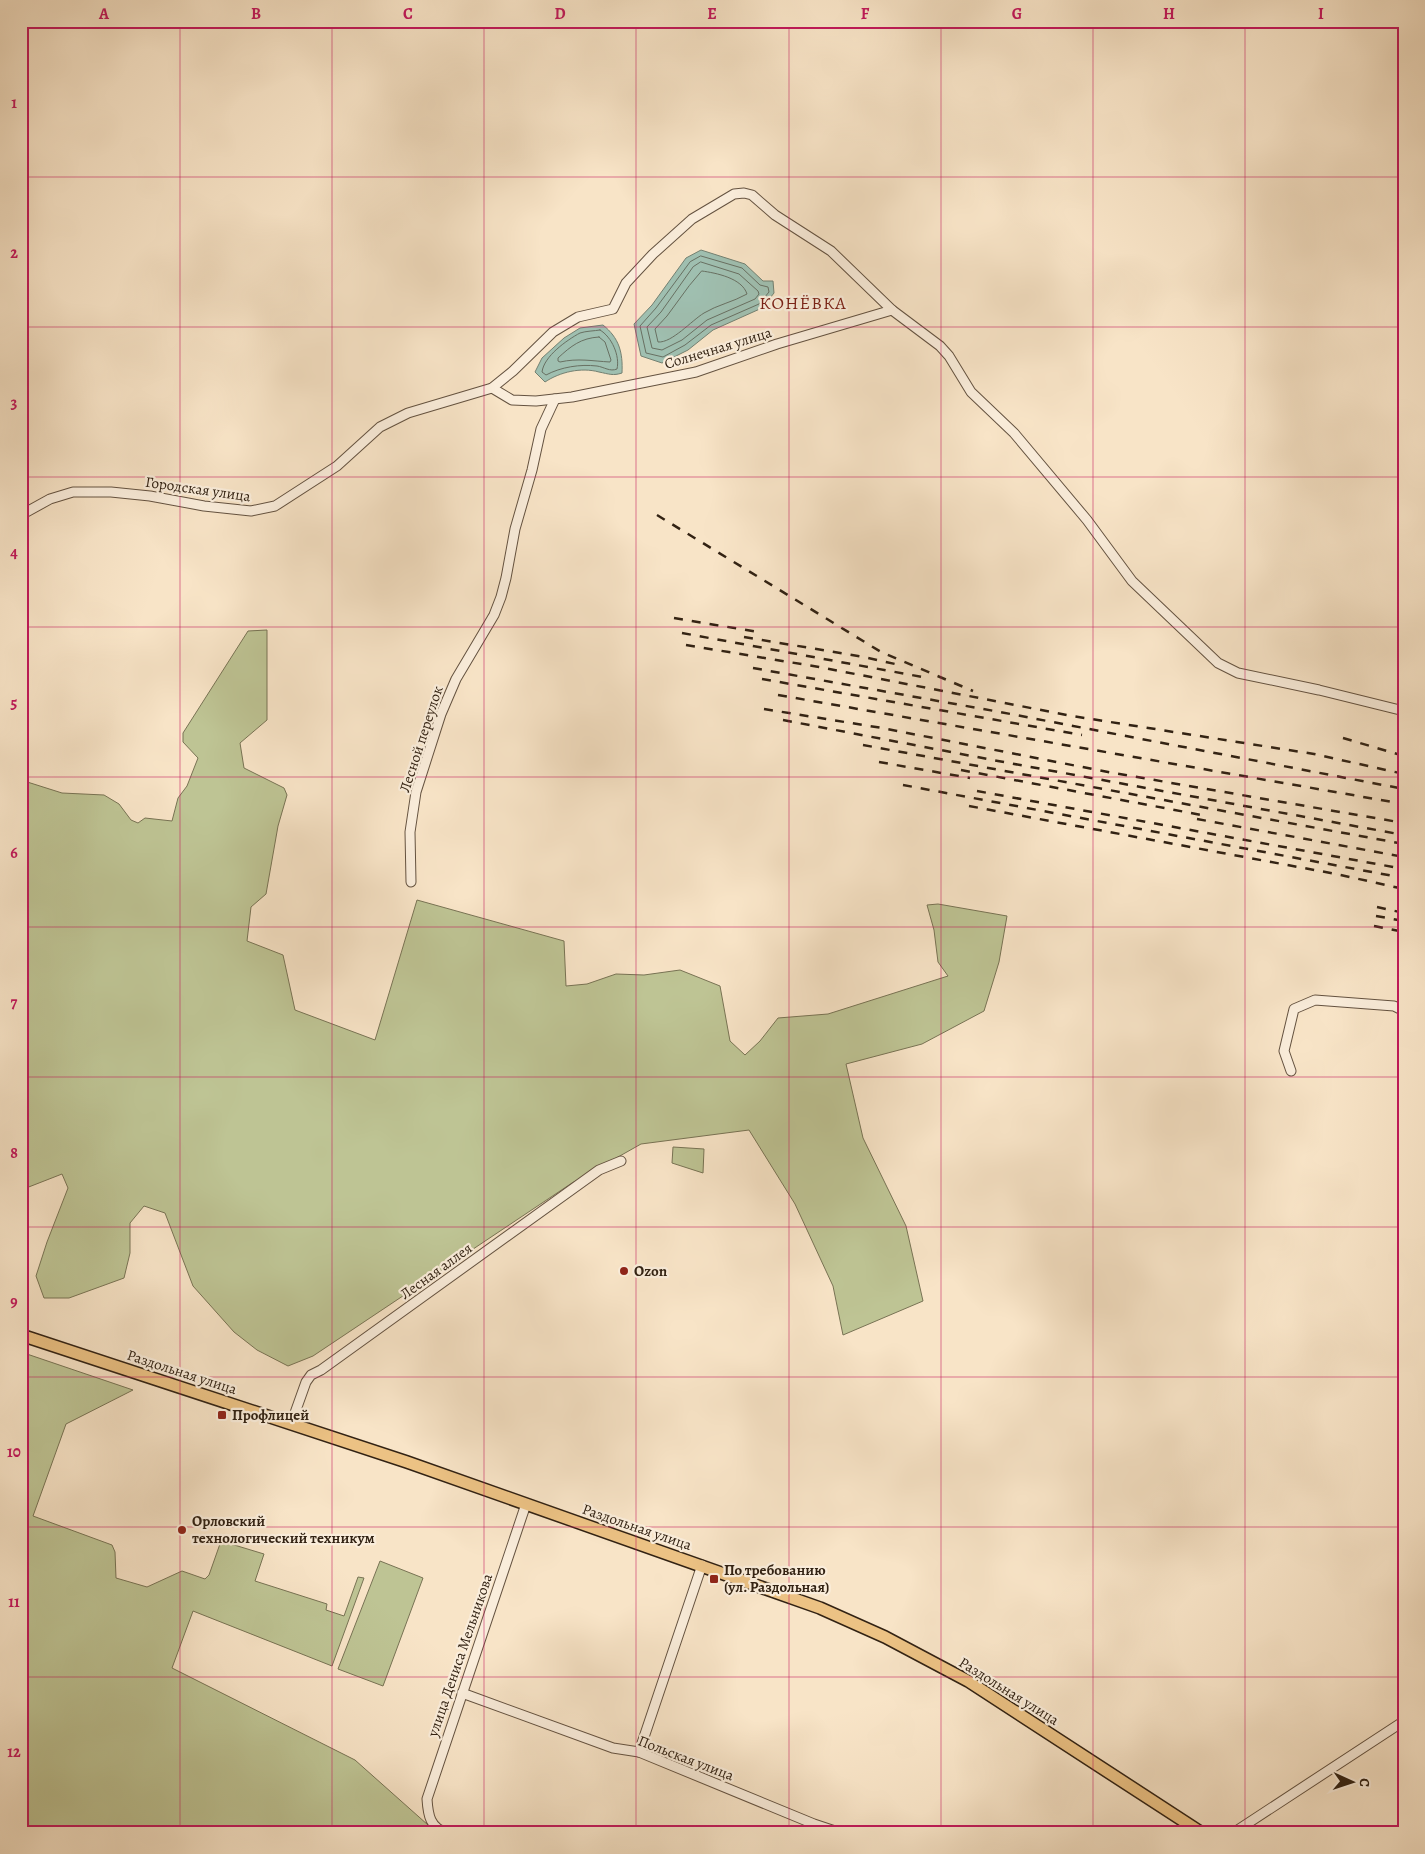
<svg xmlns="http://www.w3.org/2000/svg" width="1425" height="1854" font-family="Alegreya,serif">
	<rect width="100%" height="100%" fill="#f8e4c7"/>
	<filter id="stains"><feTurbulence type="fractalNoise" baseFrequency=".004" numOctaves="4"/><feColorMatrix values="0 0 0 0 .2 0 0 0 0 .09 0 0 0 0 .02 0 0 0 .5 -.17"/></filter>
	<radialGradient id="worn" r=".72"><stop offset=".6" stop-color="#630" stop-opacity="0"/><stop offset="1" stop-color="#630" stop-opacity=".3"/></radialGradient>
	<!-- green -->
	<g fill="#bec494" stroke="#787354">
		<path d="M267,630V720L240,743L244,768L284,788L287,795L278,826L266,894L251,907L247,941L283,955L295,1010L375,1040L417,900L564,941L566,986L587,984L616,974L644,975L680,970L720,986L730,1041L745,1055L760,1041L778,1018L828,1014L948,976L938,962L934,930L927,905L938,904L1007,916L999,962L984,1011L922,1044L846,1064L863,1138L906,1226L923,1301L843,1335L833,1286L795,1204L749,1130L641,1144L572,1183L313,1356L288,1366L257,1350L234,1332L193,1286L165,1213L144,1206L130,1223V1253L124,1278L69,1298H44L36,1276L47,1242L68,1188L62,1174L21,1190V780L62,793L104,795L119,804L131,820L138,823L145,818L172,821L178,798L187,786L198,758L183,742V733L248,631Z"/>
		<path d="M673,1147L704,1149L703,1173L672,1163Z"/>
		<path d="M21,1352L133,1390L66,1424L33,1516L112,1545L115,1552L116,1578L147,1587L182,1571L205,1579L209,1575L221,1541L264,1554L255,1581L327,1604L326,1610L344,1616L358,1577L364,1578L332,1666L193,1611L172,1668L355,1760L437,1833H21Z"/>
		<path d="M380,1561L423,1578L383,1686L338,1669Z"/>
	</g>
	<!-- water -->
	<g fill="#9fbfb0" stroke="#738071">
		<path d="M701,250L745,264L763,281H773L774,293L762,308L713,330L688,350L662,363L641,356L634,324L652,305L686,258Z"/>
		<path d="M603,325C619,338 623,352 622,373C613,376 609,374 599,372C581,367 560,372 545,382L535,372L542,358L564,338L580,328Z"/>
	</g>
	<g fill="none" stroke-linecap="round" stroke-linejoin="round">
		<!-- shore -->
		<g stroke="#687062" stroke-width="1">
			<path d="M701,256L742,268L760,285L768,287L769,292L759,304L711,325L685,345L663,357L646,353L640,326L656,308L690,262Z"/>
			<path d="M701,262L739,274L758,291L759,294L755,299L707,320L682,340L662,350L652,348L647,327L661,312L693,267Z"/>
			<path d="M702,271C716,273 742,278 747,294C733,302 717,305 704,313C691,321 672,343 658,342L655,329L667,316L689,286Z"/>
			<path d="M600,330C612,337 620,356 617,369C610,372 604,367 597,366C580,364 561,367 546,375L542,372C544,356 567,340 580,333C586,331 594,331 600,330Z"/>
			<path d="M599,337L605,342L611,360L610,362C592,361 578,358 560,362L558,361V358C571,346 581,338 599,337Z"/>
		</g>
		<defs>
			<g id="minor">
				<path d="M492,388L512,400L536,401L572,397L696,372L777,344L892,310"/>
				<path d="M21,515L50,499L73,492H111L150,496L204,506L251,511L275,506L337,466L380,427L408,413L492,388L513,371L553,332L578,317L613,309L626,283L653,254L692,219L734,194L744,193L752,195L775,215L831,251L892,310L940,346L949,356L971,392L1014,433L1087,520L1132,581L1218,663L1238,673L1319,690L1404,711"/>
				<path d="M411,882L410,832L416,792L441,714L456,679L494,615L501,597L506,578L515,529L532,470L541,429L555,399"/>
				<path d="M1291,1071L1284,1051L1294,1009L1315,1000L1394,1006L1404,1011"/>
				<path d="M291,1424L306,1382L311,1375L321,1370L599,1170L621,1161"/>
				<path d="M462,1693L613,1748L639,1752L814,1824L841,1833"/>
				<path d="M639,1752L702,1565"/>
				<path d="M447,1833C430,1828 428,1815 427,1799L526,1504"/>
				<path d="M1233,1833L1404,1721"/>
			</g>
			<path id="major" d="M21,1335L407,1462L820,1608L885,1637L968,1681L1202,1833"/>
		</defs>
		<!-- minor casing -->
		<use href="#minor" stroke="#645240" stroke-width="11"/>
		<!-- major casing -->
		<use href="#major" stroke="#322213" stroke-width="14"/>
		<!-- minor -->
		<use href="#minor" stroke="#faeddb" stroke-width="9"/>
		<!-- major -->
		<use href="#major" stroke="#ecc284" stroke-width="11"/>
		<!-- rail -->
		<g stroke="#322213" stroke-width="2.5" stroke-dasharray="9 9" stroke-linecap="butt">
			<path d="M657,515L881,652L973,691"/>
			<path d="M674,618L758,632"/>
			<path d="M682,633L928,678"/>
			<path d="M744,637L864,657L895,664"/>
			<path d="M686,645L819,667L1072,716L1314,754L1404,774"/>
			<path d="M753,668L1000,712L1404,789"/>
			<path d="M762,679L1082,735"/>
			<path d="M778,695L1404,804"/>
			<path d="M764,709L882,728L1108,772L1404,823"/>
			<path d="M783,720L998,761L1404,835"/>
			<path d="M1343,738L1404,756"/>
			<path d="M863,745L1404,844"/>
			<path d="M879,762L970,778"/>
			<path d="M961,770L1207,816"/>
			<path d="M903,785L1404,878"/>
			<path d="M977,791L1404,869"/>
			<path d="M969,806L1336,874L1404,889"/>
			<path d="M1197,819L1404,857"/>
			<path d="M1377,907L1404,913"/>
			<path d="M1376,916L1404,921"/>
			<path d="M1374,926L1404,932"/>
		</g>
	</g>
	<!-- grid -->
	<path fill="none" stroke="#c2185b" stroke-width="1" stroke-opacity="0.55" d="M180,21V1833M332,21V1833M484,21V1833M636,21V1833M789,21V1833M941,21V1833M1093,21V1833M1245,21V1833M21,177H1404M21,327H1404M21,477H1404M21,627H1404M21,777H1404M21,927H1404M21,1077H1404M21,1227H1404M21,1377H1404M21,1527H1404M21,1677H1404"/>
	<!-- markers -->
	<g fill="#8f2418" stroke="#faeddb" stroke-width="2">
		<circle cx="624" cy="1271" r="5"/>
		<rect x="217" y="1410" width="10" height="10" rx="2.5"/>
		<circle cx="182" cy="1530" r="5"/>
		<rect x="709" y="1574" width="10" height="10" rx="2.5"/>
	</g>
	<g text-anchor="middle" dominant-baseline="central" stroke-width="4.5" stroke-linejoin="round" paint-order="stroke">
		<!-- street labels -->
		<g font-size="15" fill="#322213" stroke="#faeddb">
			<text transform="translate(718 348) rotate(-17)">Солнечная улица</text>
			<text transform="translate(198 489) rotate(8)">Городская улица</text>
			<text transform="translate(421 739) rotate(-72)">Лесной переулок</text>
			<text transform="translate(436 1271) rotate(-36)">Лесная аллея</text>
			<text transform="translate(182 1372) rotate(18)">Раздольная улица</text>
			<text transform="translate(637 1527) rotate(19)">Раздольная улица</text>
			<text transform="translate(460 1655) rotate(-71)">улица Дениса Мельникова</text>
			<text transform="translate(1009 1691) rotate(32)">Раздольная улица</text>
			<text transform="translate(686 1758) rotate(21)">Польская улица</text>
		</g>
		<!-- poi labels -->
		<g font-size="15" font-weight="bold" fill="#322213" stroke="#faeddb" text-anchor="start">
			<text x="634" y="1271">Ozon</text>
			<text x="232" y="1415">Профлицей</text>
			<text x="192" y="1521">Орловский<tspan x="192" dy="17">технологический техникум</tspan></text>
			<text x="724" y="1570">По требованию<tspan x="724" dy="17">(ул. Раздольная)</tspan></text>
		</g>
		<!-- quarter labels -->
		<g font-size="18" letter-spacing="1" fill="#7a1f14" stroke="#faeddb">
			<text x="803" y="303">КОНЁВКА</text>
		</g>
	</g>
	<!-- margin -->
	<rect width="1425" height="1854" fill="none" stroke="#f8e4c7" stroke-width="55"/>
	<!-- north arrow -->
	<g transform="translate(1352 1782) rotate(93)" stroke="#faeddb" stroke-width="4" paint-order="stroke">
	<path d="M0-4L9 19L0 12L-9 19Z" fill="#322213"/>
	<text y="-8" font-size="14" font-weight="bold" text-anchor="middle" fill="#322213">С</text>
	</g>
	<rect x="28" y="28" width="1370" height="1798" fill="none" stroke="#c2185b" stroke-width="2"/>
	<g font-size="16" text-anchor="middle" font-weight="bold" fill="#c2185b">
		<text x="104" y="19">A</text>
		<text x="256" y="19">B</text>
		<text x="408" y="19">C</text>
		<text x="560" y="19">D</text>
		<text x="712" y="19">E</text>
		<text x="865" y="19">F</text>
		<text x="1017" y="19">G</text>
		<text x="1169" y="19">H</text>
		<text x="1321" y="19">I</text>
		<text x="14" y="108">1</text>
		<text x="14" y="258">2</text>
		<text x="14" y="408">3</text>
		<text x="14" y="558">4</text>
		<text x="14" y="708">5</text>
		<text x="14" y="858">6</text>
		<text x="14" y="1008">7</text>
		<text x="14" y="1158">8</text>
		<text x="14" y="1307">9</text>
		<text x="14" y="1457">10</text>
		<text x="14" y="1607">11</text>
		<text x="14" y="1757">12</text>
	</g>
	<rect width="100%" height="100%" filter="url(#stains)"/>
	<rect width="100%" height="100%" fill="url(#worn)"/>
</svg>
